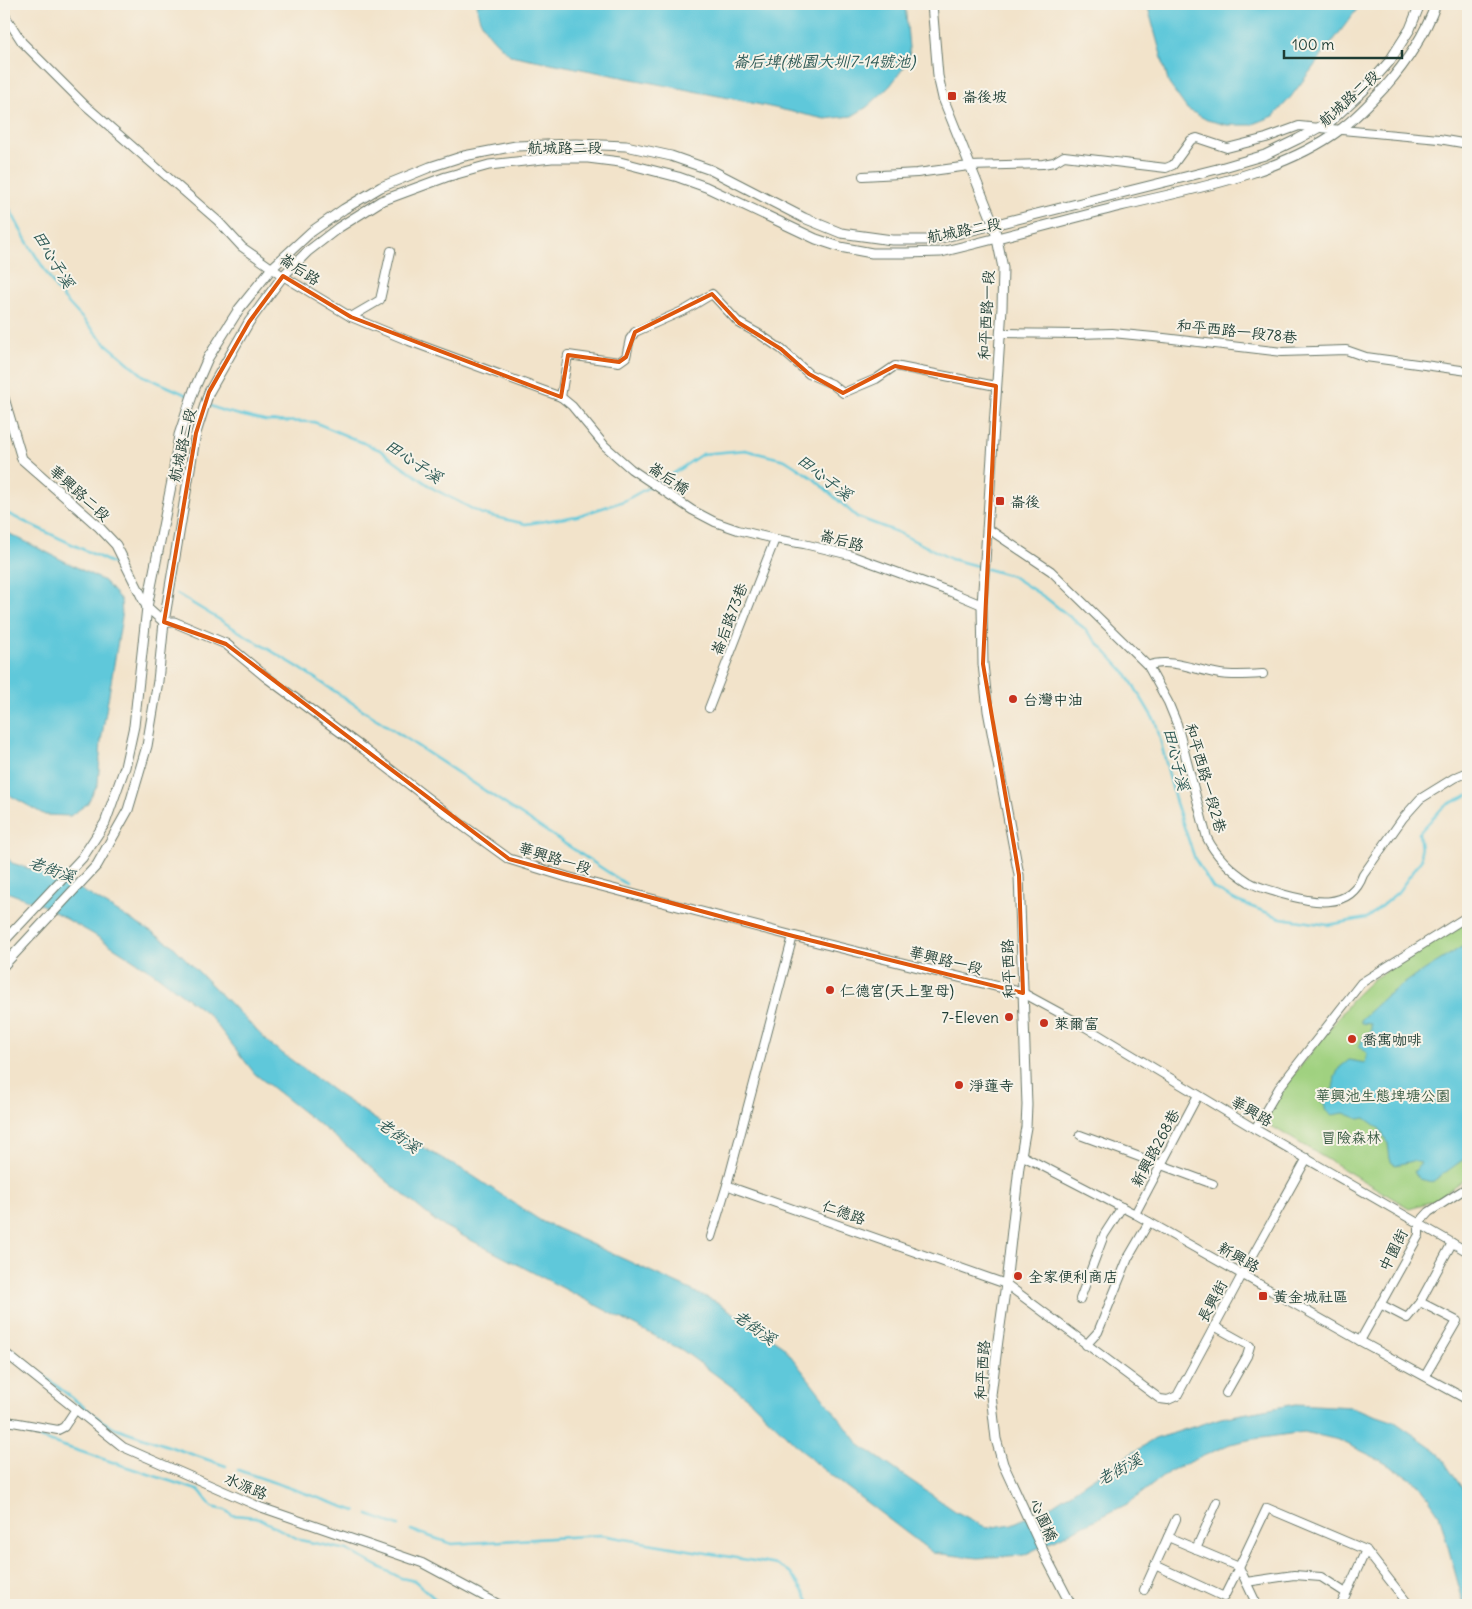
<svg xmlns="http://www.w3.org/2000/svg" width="1472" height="1609" font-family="Delius,'LXGW WenKai TC',sans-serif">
	<rect width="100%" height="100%" fill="#f7f3e8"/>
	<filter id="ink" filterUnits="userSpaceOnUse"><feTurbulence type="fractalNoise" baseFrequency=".02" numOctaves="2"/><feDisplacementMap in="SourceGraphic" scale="10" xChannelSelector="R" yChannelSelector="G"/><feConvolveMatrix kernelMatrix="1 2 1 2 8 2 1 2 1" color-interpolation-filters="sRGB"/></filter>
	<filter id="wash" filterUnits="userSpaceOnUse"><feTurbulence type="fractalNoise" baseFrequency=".0096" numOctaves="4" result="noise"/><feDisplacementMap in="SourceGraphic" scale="20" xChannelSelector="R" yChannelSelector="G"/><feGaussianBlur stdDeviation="1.12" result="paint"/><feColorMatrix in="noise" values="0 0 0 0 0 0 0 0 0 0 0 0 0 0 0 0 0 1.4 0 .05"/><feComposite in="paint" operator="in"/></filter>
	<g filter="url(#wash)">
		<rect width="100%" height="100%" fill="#f2e3ca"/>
		<!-- green -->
		<path fill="#a0d180" stroke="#60875a" d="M1468,918V1177L1434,1201L1409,1208L1266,1123L1271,1109L1285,1086L1355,996L1372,980Z"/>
		<!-- water -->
		<g fill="#5fc8da" stroke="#3f8287">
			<path d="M477,4H905L910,59L890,86L867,107L852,116L825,119L729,98L510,55C495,41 477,26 477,4Z"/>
			<path d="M1147,4H1361L1290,98L1274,116L1251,125H1227L1207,120L1187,109L1169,84Z"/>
			<path d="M4,531L104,581L121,600L122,617L101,741L98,784L87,804L70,816L45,815L11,796L4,789Z"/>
			<path d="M4,854L12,863L65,880L171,944L271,1045L339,1095L393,1131L467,1172L541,1221L717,1302L783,1346L860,1445L955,1511L987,1528L1012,1524L1046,1509L1106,1469L1155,1439L1221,1418L1296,1404L1351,1407L1395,1422L1437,1451L1468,1497V1605H1464L1439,1514L1418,1483L1378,1459L1339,1440L1304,1432L1254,1439L1230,1444L1170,1471L1129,1503L1024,1555L978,1558L933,1553L815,1463L750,1400L682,1350L438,1223L383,1178L353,1151L255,1074L209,1015L154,973L93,934L42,905L4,891Z"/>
			<path d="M1468,943V1161L1464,1159L1432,1182L1420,1179L1414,1172L1421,1163L1413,1161L1396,1165L1392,1163L1390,1159L1388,1144L1380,1129L1365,1118L1359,1119L1344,1113L1332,1115L1325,1110L1326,1105L1322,1102L1321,1100L1333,1089L1335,1077L1339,1068L1349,1060L1365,1063L1367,1053L1359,1047L1365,1034L1371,1032V1024L1361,1023V1019L1386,996L1415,976Z"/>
		</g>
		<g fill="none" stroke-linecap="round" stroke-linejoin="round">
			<!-- stream -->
			<g stroke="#5fc8da" stroke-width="2.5">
				<path d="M4,198L26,240L59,293L104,342L144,376L189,396"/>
				<path d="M208,405L223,411L265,421L314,422L380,450L434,489L482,514L526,524L577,516L624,501L674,473L702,454L745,450L785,460L813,478L857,517L897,532L951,559L981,567"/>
				<path d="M4,512L116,565"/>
				<path d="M987,569L1012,576L1046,598L1084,628L1128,676L1156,723L1176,803L1195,859L1213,888L1239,902L1281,918L1328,925L1367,918L1398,892L1422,859L1419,833L1444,806L1468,795"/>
				<path d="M177,594L298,667L626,884"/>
				<path d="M4,1345L102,1421L116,1428L226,1466"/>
				<path d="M6,1427L200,1491L212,1507L225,1510L232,1515L256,1517L300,1540L347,1550L401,1578L415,1581L442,1605"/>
				<path d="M238,1470L356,1511"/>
				<path d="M368,1515L399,1526"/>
				<path d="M411,1530L452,1544L601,1535L777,1565L791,1573L812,1605"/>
			</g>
		</g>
	</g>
	<g filter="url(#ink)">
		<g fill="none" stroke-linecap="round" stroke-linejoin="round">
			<defs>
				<g id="minor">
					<path d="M4,14L22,42L85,105L218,221L242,247L283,276L351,317L409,341L561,397L572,406L605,446L631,469L692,510L715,522L738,530L775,539L804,544L850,555L951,592L982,605"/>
					<path d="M863,176L917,173L969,166L1043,164L1054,162L1064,156L1166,168L1173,165L1191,140L1197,138L1227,148L1266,138L1299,126L1439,139L1468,144"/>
					<path d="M351,317L380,300L391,251"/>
					<path d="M1000,333L1079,334L1112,333L1164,338L1282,352L1346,350L1366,357L1468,371"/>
					<path d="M561,397L568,355L619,362L626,357L630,339L635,332L687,309L712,294L739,323L759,334L781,349L809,374L832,384L843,393L876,379L895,366L996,386"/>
					<path d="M987,528L1051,571L1148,666L1168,702L1177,724L1207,838C1216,856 1232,871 1249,882C1259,888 1271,890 1282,894C1310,902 1350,912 1363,875L1403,818L1420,799L1454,778L1468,772"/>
					<path d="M1148,666C1169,657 1198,671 1220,674C1234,676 1248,675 1263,674"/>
					<path d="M709,708L775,539"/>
					<path d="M793,936L727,1185L739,1190L1006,1284L1160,1399L1168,1400L1177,1396L1242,1275L1307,1158"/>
					<path d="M1023,993L1082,1025L1255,1129L1468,1252"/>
					<path d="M1255,1129L1279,1088L1361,983L1468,916"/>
					<path d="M1080,1135L1213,1184"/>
					<path d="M1021,1155L1135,1214L1360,1341L1468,1400"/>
					<path d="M1135,1214L1198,1095"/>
					<path d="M711,1237L727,1185"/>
					<path d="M1080,1299L1104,1235L1122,1207"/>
					<path d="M1420,1302L1457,1321L1425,1376"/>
					<path d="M1380,1304L1407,1318L1420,1302L1452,1243"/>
					<path d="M1214,1326L1250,1346L1247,1356L1226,1393"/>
					<path d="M1360,1341L1419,1235V1223L1429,1212L1468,1187"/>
					<path d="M1086,1345L1098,1332L1128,1258L1149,1222"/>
					<path d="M4,1352L123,1447L260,1507L422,1563L500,1605"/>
					<path d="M4,1423L7,1421L58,1430L64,1427L76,1409"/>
					<path d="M1196,1549L1217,1502"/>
					<path d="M1155,1565L1224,1597L1239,1567L1168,1537"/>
					<path d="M1246,1582L1294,1575L1321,1577L1346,1593"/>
					<path d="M1144,1590L1176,1519"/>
					<path d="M1257,1605L1239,1567L1267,1508L1366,1550"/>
					<path d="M1341,1605L1366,1550L1409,1605"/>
				</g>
				<g id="tertiary">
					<path d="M932,4L938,76L943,98L994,225L997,239L1003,268L1002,308L982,605L983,664L988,711L1019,875L1027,1105L1026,1127L1019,1167L1006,1284L998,1340L991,1395L996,1439L1003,1464L1045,1555L1071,1605"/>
					<path d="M4,398L22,459L98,526L116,545L147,607L164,622H174L226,644L266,677L365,750L462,825L509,859L567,877L793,936L1023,993"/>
					<path d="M4,941L82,858L105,823L125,767L134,726L147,607L172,481L179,435L194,390L208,358L239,309L272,268L311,232L344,209L381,187L430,167L464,156L516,146L576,144L626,146L671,156L711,170L804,218L841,233L892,240H933L1217,169L1265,155L1298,139L1331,121L1363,91L1389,62L1410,29L1420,4"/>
					<path d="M4,965L97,865L128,810L147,746L158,681L164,622L196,433L209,392L249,322L283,276L307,252L338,228L381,201L446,177L489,165L552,158H588L620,162L678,177L706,187L816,239L840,247L872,253H906L941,252C1001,238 1061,221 1121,206C1192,189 1281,174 1341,129C1357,117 1371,102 1385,87C1406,63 1425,34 1436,4"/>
				</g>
			</defs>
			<!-- minor casing -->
			<use href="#minor" stroke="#697768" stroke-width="10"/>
			<!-- tertiary casing -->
			<use href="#tertiary" stroke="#697768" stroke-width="11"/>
			<!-- minor -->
			<use href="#minor" stroke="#fff" stroke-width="8"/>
			<!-- tertiary -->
			<use href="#tertiary" stroke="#fff" stroke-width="9"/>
		</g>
	</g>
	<!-- marked area -->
	<path fill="none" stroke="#de580e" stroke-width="4" stroke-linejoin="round" d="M283,276L351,317L561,397L568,355L619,362L626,357L635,332L712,294L739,323L781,349L809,374L843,393L895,366L996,386L983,664L1019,875L1023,993L793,936L509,859L226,644L164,622L196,433L209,392L249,322Z"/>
	<!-- markers -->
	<g fill="#c8321e" stroke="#f7f3e8" stroke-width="2">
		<rect x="947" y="91" width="10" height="10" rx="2.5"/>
		<rect x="995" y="496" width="10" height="10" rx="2.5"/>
		<circle cx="1013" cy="699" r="5"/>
		<circle cx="830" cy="990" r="5"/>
		<circle cx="1009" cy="1017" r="5"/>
		<circle cx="1044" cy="1023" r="5"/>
		<circle cx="1352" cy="1039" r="5"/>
		<circle cx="959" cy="1085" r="5"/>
		<circle cx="1018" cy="1276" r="5"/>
		<rect x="1258" y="1291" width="10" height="10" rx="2.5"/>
	</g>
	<g text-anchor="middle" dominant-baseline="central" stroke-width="4" stroke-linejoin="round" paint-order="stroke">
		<!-- poi labels -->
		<g font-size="15" fill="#1f3d34" stroke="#f7f3e8" text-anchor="start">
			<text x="962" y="96">崙後坡</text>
			<text x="1010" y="501">崙後</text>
			<text x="1023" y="699">台灣中油</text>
			<text x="840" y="990">仁德宮(天上聖母)</text>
			<text x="999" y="1017" text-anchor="end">7-Eleven</text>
			<text x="1054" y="1023">萊爾富</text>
			<text x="1362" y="1039">喬寓咖啡</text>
			<text x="969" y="1085">淨蓮寺</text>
			<text x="1028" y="1276">全家便利商店</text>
			<text x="1273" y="1296">黃金城社區</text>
		</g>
		<!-- street labels -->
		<g font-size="15" fill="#1f3d34" stroke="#f7f3e8">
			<text transform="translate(1349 98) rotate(-42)">航城路二段</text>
			<text x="565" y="147">航城路二段</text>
			<text transform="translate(964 230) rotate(-11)">航城路二段</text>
			<text transform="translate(300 269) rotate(33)">崙后路</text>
			<text transform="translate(986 315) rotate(-87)">和平西路一段</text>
			<text transform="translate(1237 331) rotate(6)">和平西路一段78巷</text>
			<text transform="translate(182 445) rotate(-77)">航城路二段</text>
			<text transform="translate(669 478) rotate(34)">崙后橋</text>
			<text transform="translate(80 493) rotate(42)">華興路二段</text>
			<text transform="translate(842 540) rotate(15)">崙后路</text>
			<text transform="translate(729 619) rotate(-69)">崙后路73巷</text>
			<text transform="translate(1206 778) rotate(74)">和平西路一段2巷</text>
			<text transform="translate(555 858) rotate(17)">華興路一段</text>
			<text transform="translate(946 960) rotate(14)">華興路一段</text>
			<text transform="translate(1008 969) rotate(-92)">和平西路</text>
			<text transform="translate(1252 1111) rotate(30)">華興路</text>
			<text transform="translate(1155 1148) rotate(-62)">新興路268巷</text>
			<text transform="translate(844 1212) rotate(19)">仁德路</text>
			<text transform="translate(1393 1250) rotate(-63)">中園街</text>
			<text transform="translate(1239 1257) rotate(30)">新興路</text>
			<text transform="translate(1212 1301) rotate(-62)">長興街</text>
			<text transform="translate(982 1370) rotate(-86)">和平西路</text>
			<text transform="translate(246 1486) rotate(23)">水源路</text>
			<text transform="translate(1044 1520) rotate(66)">心園橋</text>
		</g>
		<!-- park labels -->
		<g font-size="15" fill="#395b43" stroke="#f7f3e8">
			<text x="1383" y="1095">華興池生態埤塘公園</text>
			<text x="1351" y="1137">冒險森林</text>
		</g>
		<!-- water labels -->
		<g font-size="16" font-style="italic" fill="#2c5955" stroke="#f7f3e8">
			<text x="824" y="61">崙后埤(桃園大圳7-14號池)</text>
			<text transform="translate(54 259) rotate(59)">田心子溪</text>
			<text transform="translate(414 461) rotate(34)">田心子溪</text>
			<text transform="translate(825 477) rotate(38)">田心子溪</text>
			<text transform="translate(1177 759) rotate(76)">田心子溪</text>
			<text transform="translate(52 869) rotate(20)">老街溪</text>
			<text transform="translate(399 1135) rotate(36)">老街溪</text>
			<text transform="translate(755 1327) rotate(35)">老街溪</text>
			<text transform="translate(1119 1469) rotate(-28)">老街溪</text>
		</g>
	</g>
	<!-- margin -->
	<rect width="1472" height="1609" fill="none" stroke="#f7f3e8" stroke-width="20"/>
	<!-- scale -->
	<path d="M1284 50v8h118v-8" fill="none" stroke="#1f3d34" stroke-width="2.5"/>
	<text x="1292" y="50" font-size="15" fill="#1f3d34" stroke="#f7f3e8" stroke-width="4" paint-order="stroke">100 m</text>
</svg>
